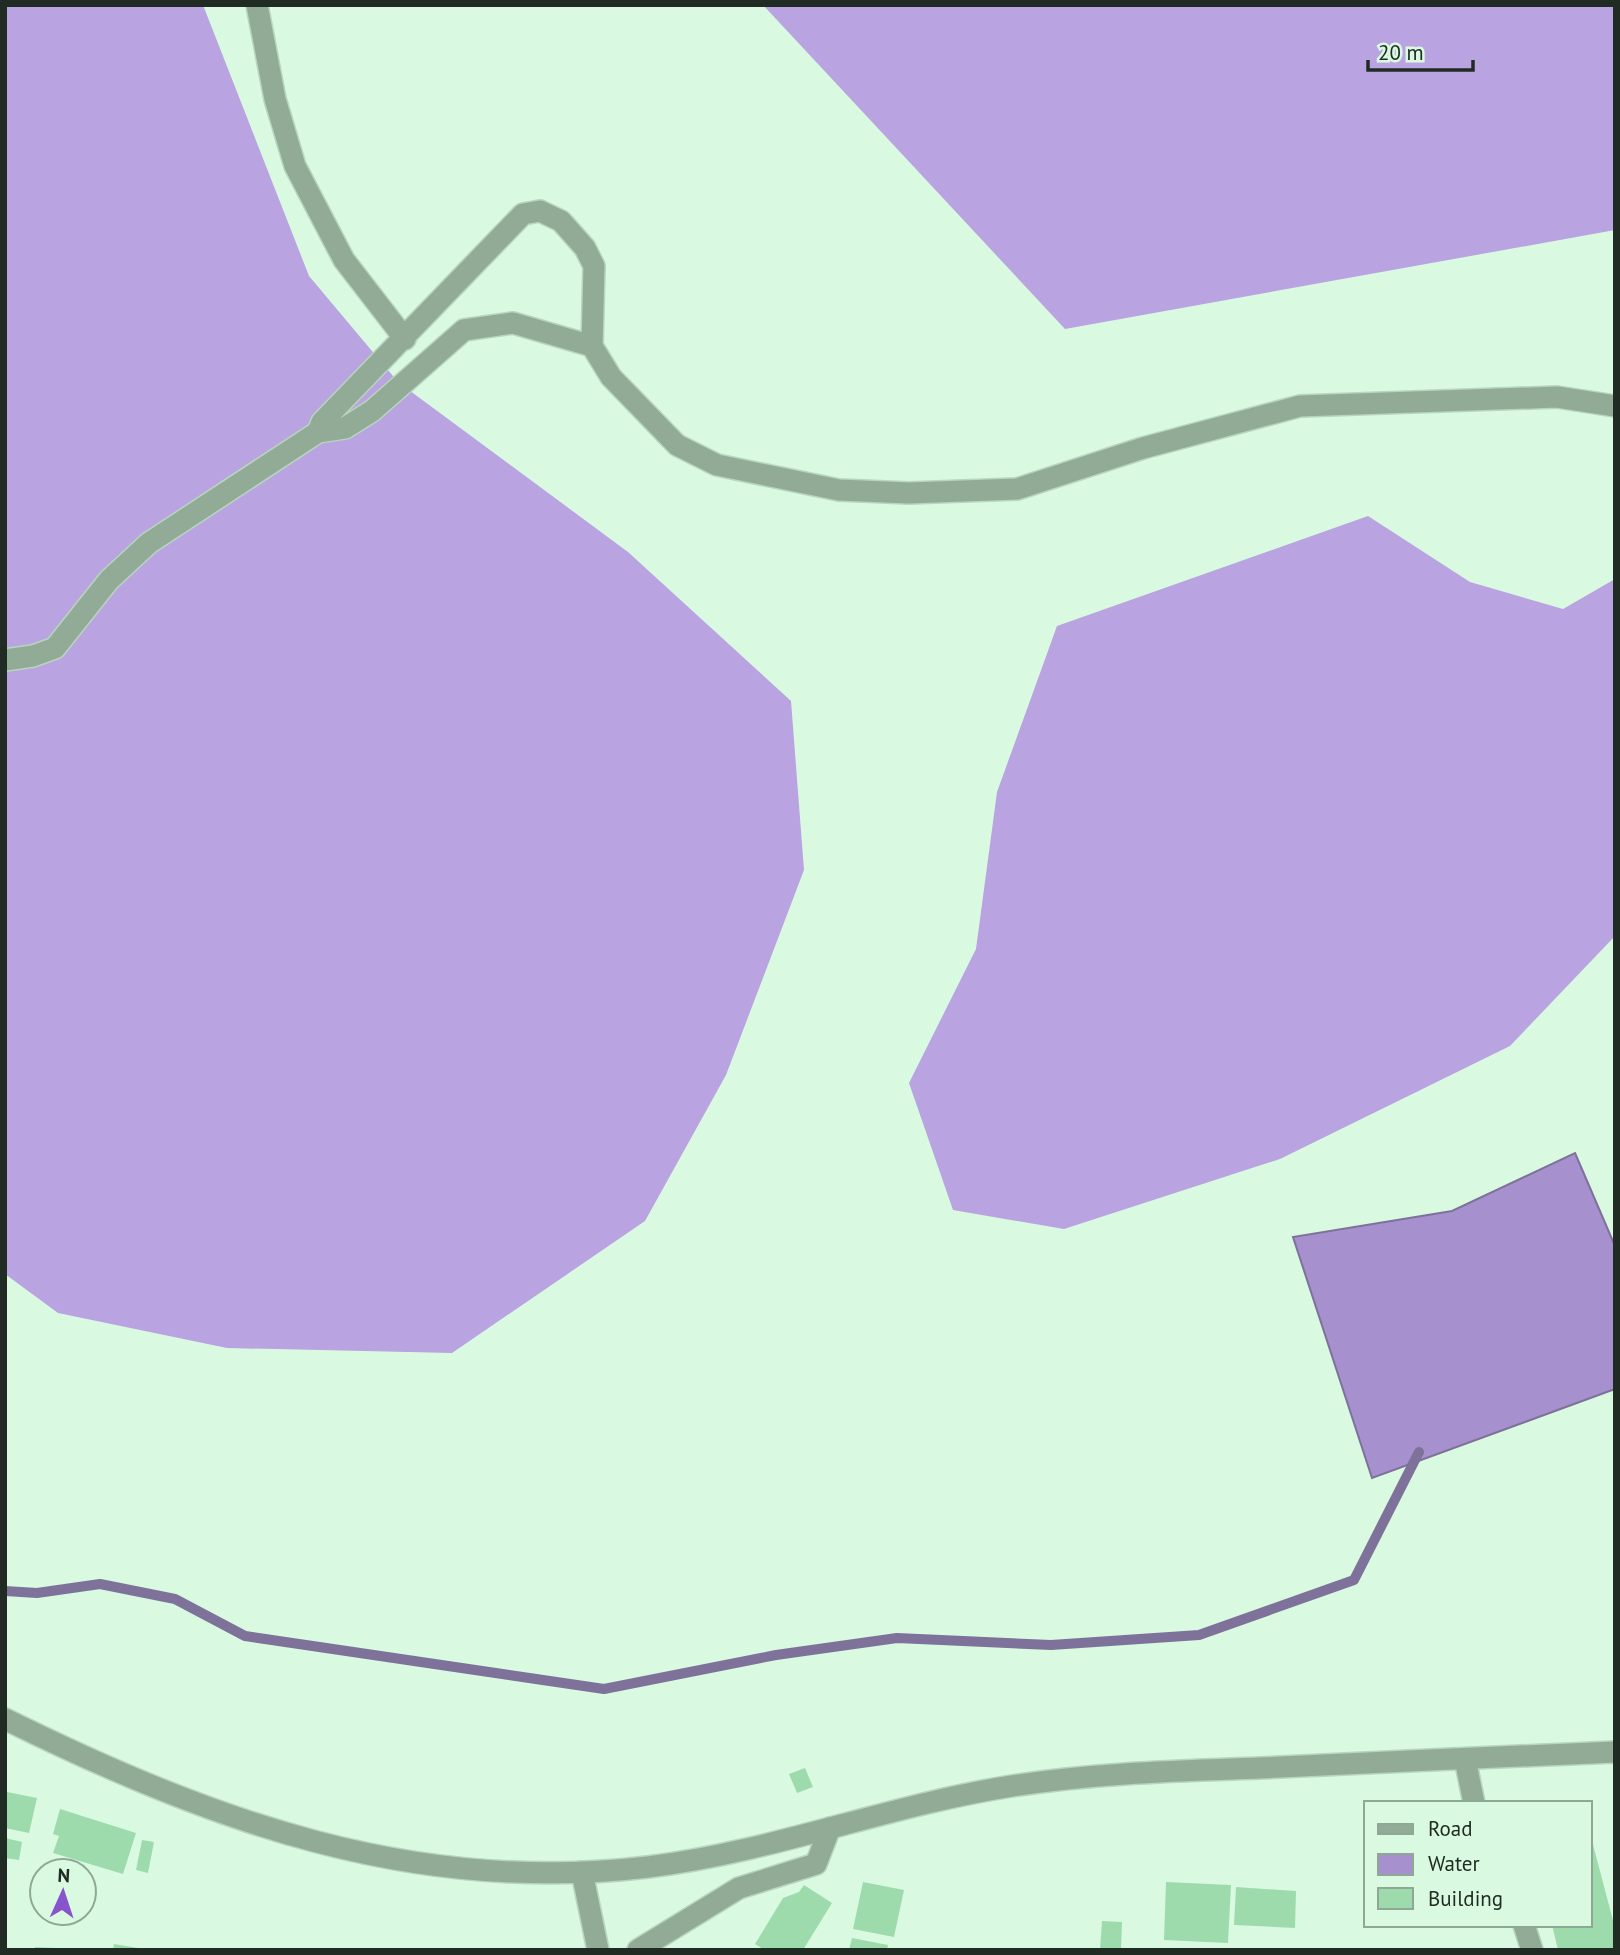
<svg xmlns="http://www.w3.org/2000/svg" width="1620" height="1955" font-family="'PT Sans',sans-serif">
	<rect width="100%" height="100%" fill="#d9fae1"/>
	<!-- forest -->
	<g fill="#baa3e1">
		<path d="M5,5H203L309,276L398,382L628,552L791,701L804,870L726,1075L645,1221L452,1353L227,1348L58,1313L5,1274Z"/>
		<path d="M763,5H1615V230L1065,329Z"/>
		<path d="M1368,516L1470,582L1563,609L1615,579V936L1510,1046L1280,1159L1064,1229L953,1210L909,1083L976,949L997,792L1057,626Z"/>
	</g>
	<!-- water -->
	<path fill="#a690cd" stroke="#7e729a" stroke-width="2" d="M1575,1153L1615,1246V1389L1372,1478L1293,1237L1452,1211Z"/>
	<g fill="none" stroke-linecap="round" stroke-linejoin="round">
		<!-- stream -->
		<path stroke="#7e729a" stroke-width="10" d="M5,1591L37,1593L100,1584L175,1599L245,1636L604,1689L776,1655L897,1638L1051,1645L1199,1635L1354,1580L1419,1452"/>
	</g>
	<!-- building -->
	<g fill="#9ddbad">
		<path d="M805,1768L813,1787L797,1793L789,1774Z"/>
		<path d="M7,1792L37,1798L29,1833L5,1828Z"/>
		<path d="M60,1809L136,1833L123,1874L53,1853L59,1836L53,1834Z"/>
		<path d="M1591,1837L1615,1928V1950H1558L1552,1925H1590Z"/>
		<path d="M5,1838L22,1842L19,1860L5,1858Z"/>
		<path d="M142,1840L154,1842L148,1873L136,1870Z"/>
		<path d="M863,1882L904,1890L894,1937L853,1929Z"/>
		<path d="M1166,1882L1231,1885L1228,1943L1164,1940Z"/>
		<path d="M804,1885L832,1903L803,1950H765L755,1944L783,1898L799,1892Z"/>
		<path d="M1236,1887L1296,1891L1295,1928L1234,1925Z"/>
		<path d="M1102,1921L1122,1922L1121,1950H1100Z"/>
		<path d="M852,1938L888,1945L887,1950H849Z"/>
		<path d="M114,1944L138,1948L137,1950H113Z"/>
		<path d="M35,1947L56,1948V1950H35Z"/>
	</g>
	<g fill="none" stroke-linecap="round" stroke-linejoin="round">
		<defs>
			<g id="minor">
				<path d="M257,5L275,99L295,166L344,260L405,339"/>
				<path d="M318,432L322,422L523,214L540,211L561,221L585,248L594,266L592,346"/>
				<path d="M5,660L33,656L55,648L109,580L149,543L318,432L345,428L372,411L464,330L513,323L592,346L611,377L677,445L717,465L839,490L909,493L1017,489L1143,448L1300,406L1557,397L1615,406"/>
				<path d="M5,1719C212,1821 414,1895 648,1867C772,1852 889,1805 1012,1786C1094,1773 1177,1771 1259,1768C1378,1762 1496,1757 1615,1752"/>
				<path d="M1465,1759L1474,1803"/>
				<path d="M582,1872L598,1950"/>
				<path d="M1524,1925L1532,1950"/>
				<path d="M638,1950L739,1888L816,1864L830,1828"/>
			</g>
		</defs>
		<!-- minor casing -->
		<use href="#minor" stroke="#b8d5bf" stroke-width="24"/>
		<!-- minor -->
		<use href="#minor" stroke="#91ab97" stroke-width="21"/>
	</g>
	<!-- border -->
	<rect width="1620" height="1955" fill="none" stroke="#202c23" stroke-width="14"/>
	<!-- legend -->
	<rect x="1364" y="1801" width="228" height="126" fill="#d9fae1" stroke="#8fa895" stroke-width="2"/>
	<rect x="1378" y="1824" width="35" height="10" fill="#91ab97" stroke="#8fa895" stroke-width="2"/>
	<text x="1428" y="1836" font-size="21" fill="#202c23">Road</text>
	<rect x="1378" y="1854" width="35" height="21" fill="#a690cd" stroke="#8fa895" stroke-width="2"/>
	<text x="1428" y="1871" font-size="21" fill="#202c23">Water</text>
	<rect x="1378" y="1888" width="35" height="21" fill="#9ddbad" stroke="#8fa895" stroke-width="2"/>
	<text x="1428" y="1906" font-size="21" fill="#202c23">Building</text>
	<!-- north arrow -->
	<g transform="translate(63 1892) rotate(3)"><circle r="33" fill="#d9fae1" stroke="#8fa895" stroke-width="2"/>
	<path d="M0-5L12 26L0 18L-12 26Z" fill="#8854cc"/>
	<text y="-10" font-size="19" font-weight="bold" text-anchor="middle" fill="#202c23">N</text>
	</g>
	<!-- scale -->
	<path d="M1368 60v10h105v-10" fill="none" stroke="#202c23" stroke-width="3.5"/>
	<text x="1378" y="60" font-size="21" fill="#202c23" stroke="#d9fae1" stroke-width="5" paint-order="stroke">20 m</text>
</svg>
